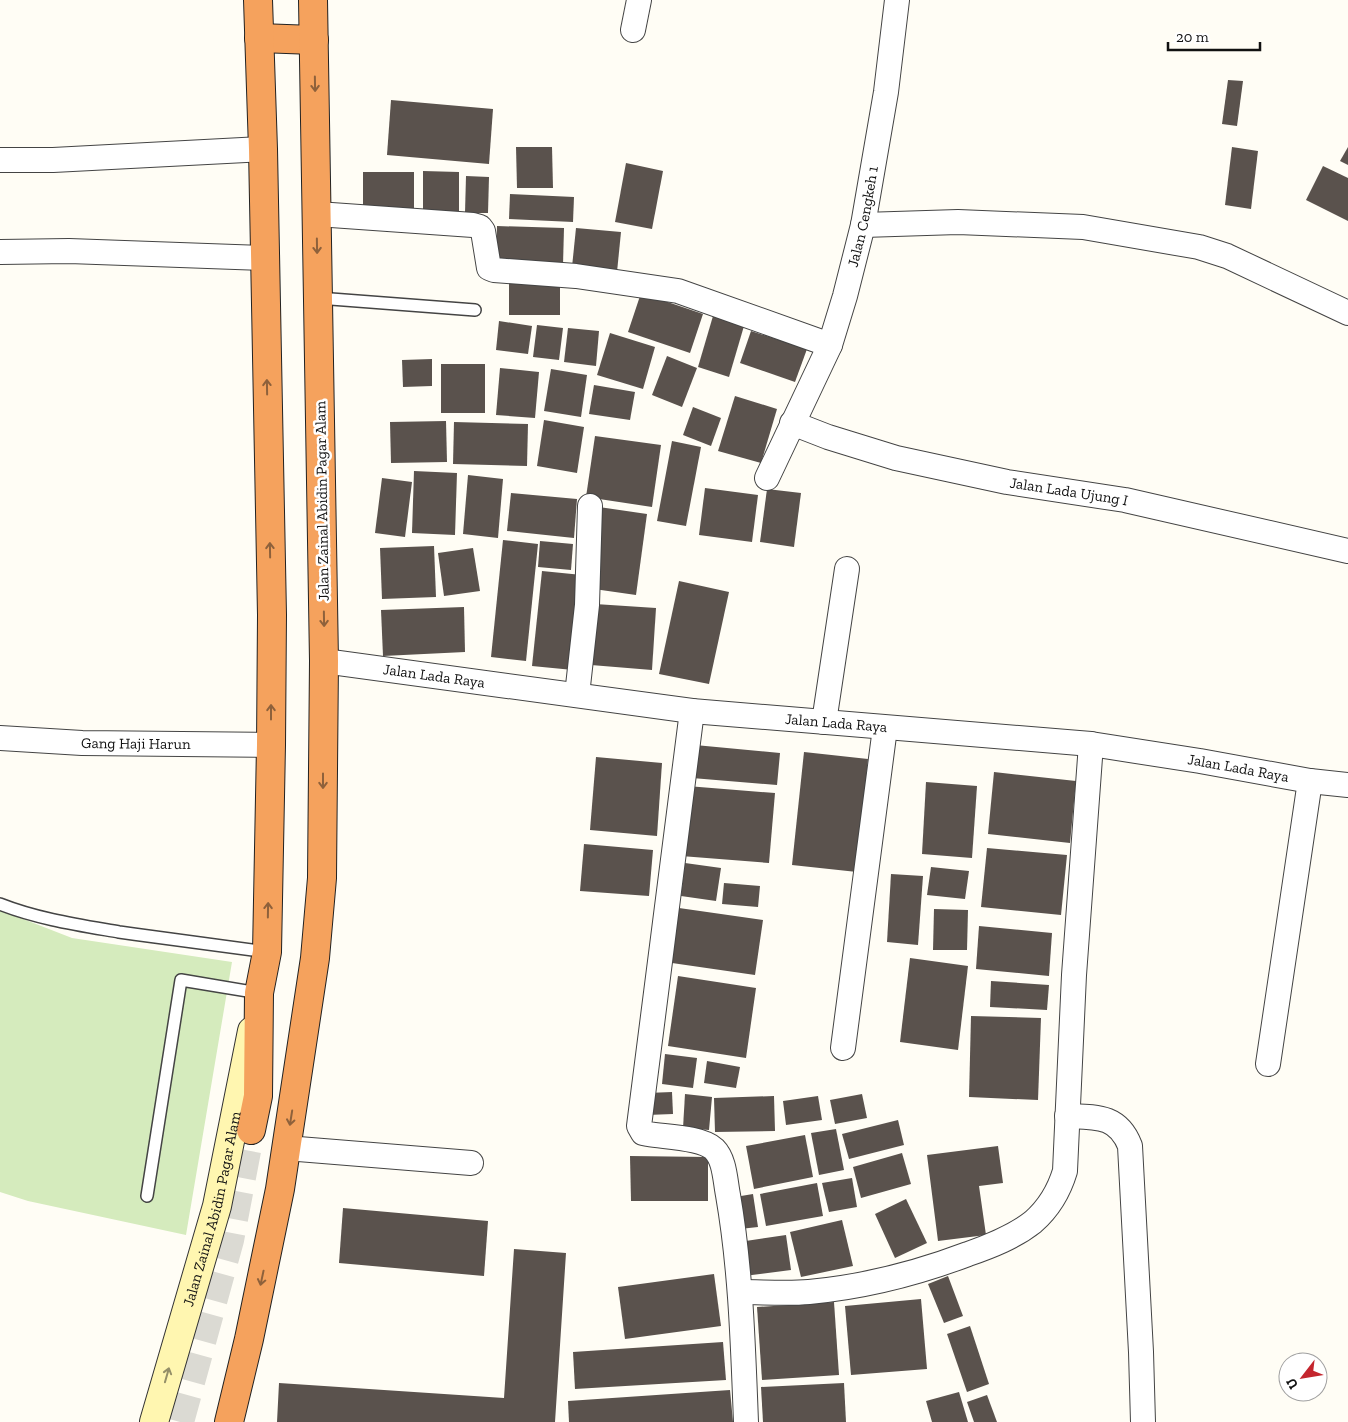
<svg xmlns="http://www.w3.org/2000/svg" width="1348" height="1422" font-family="'Zilla Slab',serif">
	<rect width="100%" height="100%" fill="#fffdf5"/>
	<!-- green -->
	<path fill="#d5ebbd" d="M0,910L72,938L232,962L186,1235L28,1201L0,1192Z"/>
	<!-- building -->
	<g fill="#5a524d">
		<path d="M1228,80L1243,81L1237,126L1222,124Z"/>
		<path d="M391,100L493,109L489,164L387,155Z"/>
		<path d="M516,147H552L553,188H517Z"/>
		<path d="M1232,147L1258,151L1251,209L1225,205Z"/>
		<path d="M1348,147V165L1340,161Z"/>
		<path d="M626,163L663,171L652,229L615,222Z"/>
		<path d="M1323,166L1348,178V221L1306,200Z"/>
		<path d="M423,171L459,172V213H423Z"/>
		<rect x="363" y="172" width="51" height="39"/>
		<path d="M466,176L489,177L488,213H465Z"/>
		<path d="M510,194L574,197L573,222L509,219Z"/>
		<path d="M497,226L564,228L563,265L496,263Z"/>
		<path d="M576,228L621,232L617,272L572,267Z"/>
		<rect x="509" y="280" width="51" height="35"/>
		<path d="M641,293L703,314L690,353L628,332Z"/>
		<path d="M713,316L744,326L729,377L698,367Z"/>
		<path d="M499,321L532,326L528,354L496,350Z"/>
		<path d="M537,325L563,328L559,360L533,357Z"/>
		<path d="M568,328L599,331L596,366L564,362Z"/>
		<path d="M751,331L807,349L795,382L740,363Z"/>
		<path d="M610,333L655,347L643,389L597,375Z"/>
		<path d="M667,356L697,368L682,407L652,395Z"/>
		<path d="M432,359V386L403,387L402,360Z"/>
		<rect x="441" y="364" width="44" height="49"/>
		<path d="M500,368L539,372L535,418L496,415Z"/>
		<path d="M551,369L587,375L581,417L544,411Z"/>
		<path d="M594,385L635,392L630,420L589,414Z"/>
		<path d="M735,396L777,409L761,463L718,451Z"/>
		<path d="M693,407L721,418L711,446L683,435Z"/>
		<path d="M544,420L584,427L577,473L537,466Z"/>
		<path d="M446,421L447,462L391,463L390,422Z"/>
		<path d="M454,422L528,424L527,466L453,464Z"/>
		<path d="M595,436L661,445L652,507L586,497Z"/>
		<path d="M672,441L701,447L686,526L657,521Z"/>
		<path d="M414,471L457,473L455,535L412,533Z"/>
		<path d="M468,475L503,479L498,538L463,534Z"/>
		<path d="M382,478L412,482L405,537L375,533Z"/>
		<path d="M705,488L758,495L752,542L699,535Z"/>
		<path d="M767,489L801,493L794,547L760,542Z"/>
		<path d="M511,493L577,499L574,538L507,531Z"/>
		<path d="M599,507L647,514L636,595L594,589Z"/>
		<path d="M503,540L538,544L526,661L491,657Z"/>
		<path d="M540,541L573,544L571,570L538,567Z"/>
		<path d="M434,546L436,597L382,599L380,548Z"/>
		<path d="M473,548L480,591L444,596L438,553Z"/>
		<path d="M542,571L582,575L573,670L532,666Z"/>
		<path d="M679,581L729,592L709,684L659,674Z"/>
		<path d="M595,604L656,608L652,670L591,665Z"/>
		<path d="M464,607L465,652L383,656L381,610Z"/>
		<path d="M695,745L780,753L777,785L692,778Z"/>
		<path d="M804,752L868,759L857,872L792,865Z"/>
		<path d="M596,757L662,763L657,836L590,830Z"/>
		<path d="M994,772L1076,781L1070,843L988,834Z"/>
		<path d="M926,782L977,786L972,858L922,854Z"/>
		<path d="M687,786L775,793L769,863L681,856Z"/>
		<path d="M584,844L653,850L649,896L580,891Z"/>
		<path d="M987,848L1067,855L1061,915L981,907Z"/>
		<path d="M685,863L721,868L716,901L681,896Z"/>
		<path d="M931,867L969,871L965,899L927,895Z"/>
		<path d="M891,874L923,876L918,945L887,942Z"/>
		<path d="M724,883L760,886L758,907L722,904Z"/>
		<path d="M679,908L763,920L755,975L672,963Z"/>
		<path d="M934,909L968,910L967,950H933Z"/>
		<path d="M979,926L1052,933L1049,976L976,969Z"/>
		<path d="M910,958L968,966L958,1050L900,1042Z"/>
		<path d="M678,976L756,988L746,1058L668,1046Z"/>
		<path d="M991,981L1049,985L1047,1010L990,1007Z"/>
		<path d="M971,1016L1041,1018L1038,1100L969,1097Z"/>
		<path d="M665,1054L697,1058L693,1088L662,1084Z"/>
		<path d="M707,1061L740,1067L736,1088L704,1083Z"/>
		<path d="M672,1092L673,1114L647,1115V1093Z"/>
		<path d="M685,1094L712,1097L709,1130L683,1128Z"/>
		<path d="M862,1094L867,1118L835,1124L830,1100Z"/>
		<path d="M774,1096L775,1131L715,1132L714,1098Z"/>
		<path d="M818,1096L822,1120L786,1125L783,1101Z"/>
		<path d="M898,1120L904,1145L849,1159L842,1134Z"/>
		<path d="M836,1129L844,1170L819,1175L811,1133Z"/>
		<path d="M805,1135L813,1177L754,1189L746,1146Z"/>
		<path d="M998,1146L1003,1183L979,1186L986,1235L938,1241L927,1155Z"/>
		<path d="M902,1153L911,1184L861,1198L853,1167Z"/>
		<path d="M630,1156L708,1157V1201H631Z"/>
		<path d="M852,1178L857,1207L829,1212L822,1183Z"/>
		<path d="M817,1183L823,1216L766,1226L760,1194Z"/>
		<path d="M753,1194L758,1227L740,1229L735,1197Z"/>
		<path d="M906,1199L927,1243L895,1258L875,1214Z"/>
		<path d="M343,1208L488,1221L484,1276L339,1263Z"/>
		<path d="M842,1220L853,1266L801,1277L790,1232Z"/>
		<path d="M786,1235L791,1270L744,1276L739,1242Z"/>
		<path d="M514,1249L566,1253L555,1422H277L279,1383L504,1398Z"/>
		<path d="M714,1274L721,1326L625,1339L618,1287Z"/>
		<path d="M948,1276L963,1316L944,1323L928,1284Z"/>
		<path d="M921,1299L927,1369L851,1375L845,1306Z"/>
		<path d="M834,1302L839,1375L762,1380L757,1307Z"/>
		<path d="M970,1326L989,1384L967,1392L947,1334Z"/>
		<path d="M723,1342L726,1380L575,1389L573,1352Z"/>
		<path d="M844,1383L846,1422H763L761,1387Z"/>
		<path d="M730,1390L733,1422H569L568,1401Z"/>
		<path d="M959,1392L968,1422H932L926,1401Z"/>
		<path d="M987,1395L997,1422H974L967,1402Z"/>
	</g>
	<g fill="none" stroke-linecap="round" stroke-linejoin="round">
		<!-- highway-tunnel -->
		<path stroke="#dbdad3" stroke-width="28" stroke-dasharray="28 14" stroke-linecap="butt" d="M180,1422L230,1240L251,1130"/>
		<defs>
			<g id="lane">
				<path d="M318,298L475,310"/>
				<path d="M0,904C38,919 79,925 119,932C168,939 217,945 267,952"/>
				<path d="M147,1196L181,980L259,993"/>
			</g>
			<g id="street">
				<path d="M633,30L639,0"/>
				<path d="M0,160H53L263,149"/>
				<path d="M317,214L473,225L480,227L483,231L489,268L494,270L576,276L678,291L830,345"/>
				<path d="M863,225L958,222L1083,227L1199,247L1227,256L1348,313"/>
				<path d="M0,252L69,251L264,258"/>
				<path id="s1" d="M792,423L828,437L896,458L1007,482L1125,500L1348,551"/>
				<path id="s2" d="M767,478L830,345L845,296L863,225L886,92L897,0"/>
				<path id="s3" d="M324,661L692,711L1091,744L1200,761L1310,781L1348,785"/>
				<path d="M577,695L587,605L590,506"/>
				<path d="M692,711L639,1126L643,1133L648,1134C665,1137 701,1137 714,1149C725,1160 725,1180 728,1195C741,1270 743,1346 746,1422"/>
				<path d="M824,722L847,569"/>
				<path id="s4" d="M0,738L82,743L271,745"/>
				<path d="M843,1048L885,728"/>
				<path d="M1268,1064L1310,781"/>
				<path d="M1067,1116C1096,1117 1118,1115 1130,1146L1141,1352L1143,1422"/>
				<path d="M286,1148L471,1163"/>
				<path d="M740,1292C763,1292 786,1294 809,1292C863,1287 918,1273 968,1254C991,1246 1014,1237 1033,1222C1049,1208 1059,1191 1065,1171L1074,975L1091,744"/>
			</g>
			<g id="secondary">
				<path id="s5" d="M154,1422L217,1206L252,1031"/>
			</g>
			<g id="highway">
				<path d="M259,38L314,40"/>
				<path d="M251,1130L258,1096L259,993L267,952L271,745L272,615L263,149L258,0"/>
				<path d="M229,1422L249,1339L280,1189L315,958L322,878L324,661L313,0"/>
			</g>
		</defs>
		<!-- lane casing -->
		<use href="#lane" stroke="#444" stroke-width="14"/>
		<!-- street casing -->
		<use href="#street" stroke="#444" stroke-width="26"/>
		<!-- secondary casing -->
		<use href="#secondary" stroke="#333" stroke-width="30"/>
		<!-- highway casing -->
		<use href="#highway" stroke="#222" stroke-width="30"/>
		<!-- lane -->
		<use href="#lane" stroke="#fff" stroke-width="11"/>
		<!-- street -->
		<use href="#street" stroke="#fff" stroke-width="24"/>
		<!-- secondary -->
		<use href="#secondary" stroke="#fff6b0" stroke-width="28"/>
		<!-- highway -->
		<use href="#highway" stroke="#f5a25d" stroke-width="28"/>
	</g>
	<!-- one-way arrows -->
	<defs><path id="oneway-shaft" d="M-6 0H5M1.5-3L5.5 0L1.5 3" fill="none" stroke-width="1.6" stroke-linecap="round" stroke-linejoin="round" transform="scale(1.25)"/></defs>
	<g stroke="#8e613b">
		<use href="#oneway-shaft" transform="translate(315 84) rotate(89)"/>
		<use href="#oneway-shaft" transform="translate(317 246) rotate(89)"/>
		<use href="#oneway-shaft" transform="translate(267 387) rotate(-91)"/>
		<use href="#oneway-shaft" transform="translate(270 550) rotate(-91)"/>
		<use href="#oneway-shaft" transform="translate(324 619) rotate(89)"/>
		<use href="#oneway-shaft" transform="translate(271 712) rotate(-90)"/>
		<use href="#oneway-shaft" transform="translate(323 781) rotate(90)"/>
		<use href="#oneway-shaft" transform="translate(268 910) rotate(-89)"/>
		<use href="#oneway-shaft" transform="translate(291 1118) rotate(99)"/>
		<use href="#oneway-shaft" transform="translate(262 1278) rotate(102)"/>
	</g>
	<use stroke="#948f68" href="#oneway-shaft" transform="translate(167 1375) rotate(-74)"/>
	<g text-anchor="middle" dominant-baseline="central" stroke-width="5" stroke-linejoin="round" paint-order="stroke">
		<!-- street labels -->
		<g font-size="15" fill="#111" stroke="#fff">
			<text stroke="none"><textPath href="#s2" startOffset="280">Jalan Cengkeh 1</textPath></text>
			<text stroke="none"><textPath href="#s1" startOffset="286">Jalan Lada Ujung I</textPath></text>
			<text transform="translate(322 501) rotate(-91)">Jalan Zainal Abidin Pagar Alam</text>
			<text stroke="none"><textPath href="#s3" startOffset="111">Jalan Lada Raya</textPath></text>
			<text stroke="none"><textPath href="#s3" startOffset="516">Jalan Lada Raya</textPath></text>
			<text stroke="none"><textPath href="#s4" startOffset="136">Gang Haji Harun</textPath></text>
			<text stroke="none"><textPath href="#s3" startOffset="921">Jalan Lada Raya</textPath></text>
			<text stroke="none"><textPath href="#s5" startOffset="221">Jalan Zainal Abidin Pagar Alam</textPath></text>
		</g>
	</g>
	<!-- north arrow -->
	<g transform="translate(1303 1377) rotate(239)"><circle r="24" fill="#ffffff" stroke="#a0a0a0"/>
	<path d="M0-4L9 19L0 12L-9 19Z" fill="#c4262e"/>
	<text y="-8" font-size="14" font-weight="bold" text-anchor="middle" fill="#111111">U</text>
	</g>
	<!-- scale -->
	<path d="M1168 42v8h92v-8" fill="none" stroke="#111111" stroke-width="2.5"/>
	<text x="1176" y="42" font-size="15" fill="#111111" stroke="#ffffff" stroke-width="4" paint-order="stroke">20 m</text>
</svg>
